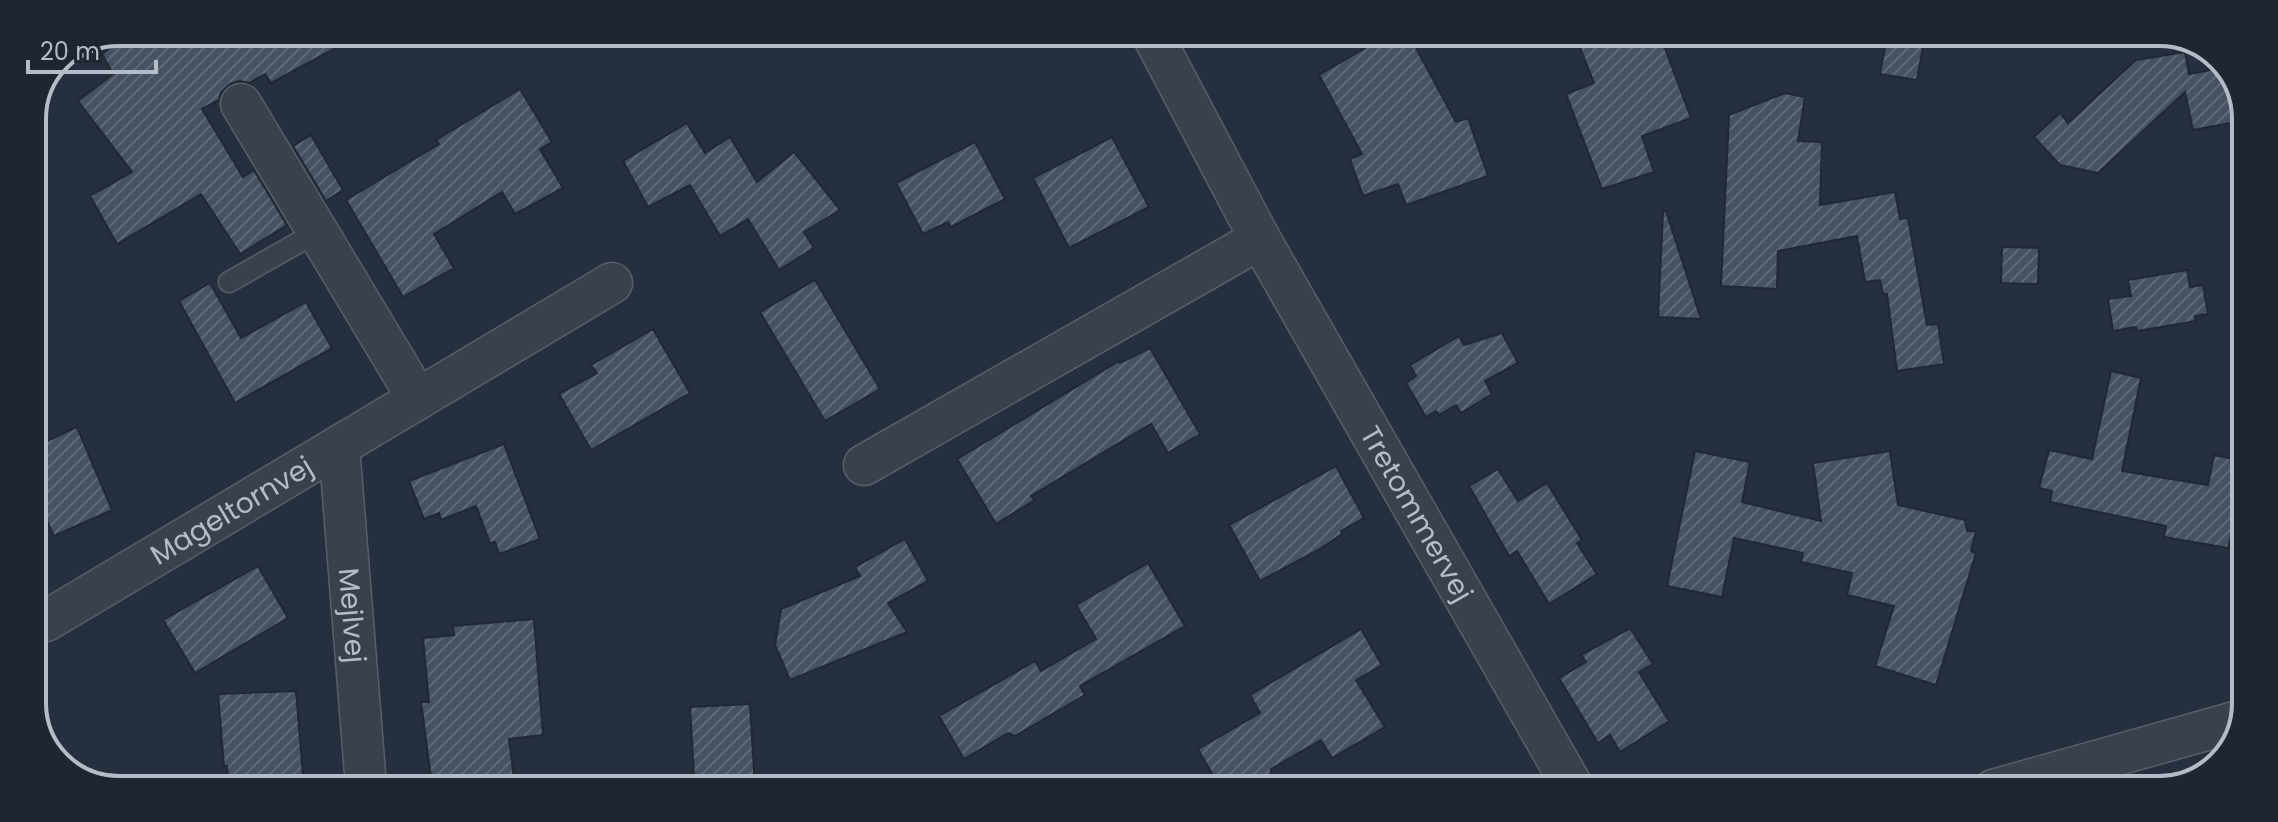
<svg xmlns="http://www.w3.org/2000/svg" width="2278" height="822" font-family="Poppins,sans-serif">
	<defs>
		<pattern id="building-hatch" width="6" height="6" patternUnits="userSpaceOnUse" patternTransform="scale(2)"><rect width="6" height="6" fill="#465161"/><path d="M-1 1l2-2M0 6l6-6M5 7l2-2" fill="none" stroke="#5e6876"/></pattern>
	</defs>
	<rect width="100%" height="100%" fill="#252f3d"/>
	<!-- building -->
	<g fill="url(#building-hatch)" stroke="#202834" stroke-width="2">
		<path d="M131,32L364,33L271,83L265,74L249,83L240,81L230,84L221,92L219,100L202,109L243,177L254,170L287,225L240,254L201,194L117,244L90,196L132,172L78,101L113,74L102,54Z"/>
		<path d="M1388,35H1409L1456,122L1468,118L1488,176L1406,205L1398,184L1363,196L1350,159L1362,154L1319,75Z"/>
		<path d="M1575,35H1660L1691,118L1642,136L1654,172L1602,189L1566,94L1594,83Z"/>
		<path d="M1887,36H1925L1917,80L1880,74Z"/>
		<path d="M2185,52L2189,74L2216,69L2218,77L2231,75L2246,113V120L2193,130L2185,92L2098,173L2060,165L2034,137L2060,113L2068,123L2136,60Z"/>
		<path d="M520,89L552,142L540,149L563,188L515,214L502,192L434,234L454,268L403,297L346,200L439,144L436,140Z"/>
		<path d="M1785,93L1805,97L1798,141L1822,142L1820,205L1895,192L1900,219L1908,218L1927,325L1938,324L1944,364L1897,371L1887,294H1883L1880,280L1865,282L1857,236L1778,251L1777,289L1721,286L1729,115Z"/>
		<path d="M687,123L705,153L730,137L757,182L794,152L840,210L804,232L814,248L779,270L748,219L720,236L690,185L648,207L623,161Z"/>
		<path d="M311,135L343,190L326,201L293,146Z"/>
		<path d="M1112,137L1149,207L1069,248L1033,178Z"/>
		<path d="M975,142L1005,199L951,227L948,222L923,234L896,183Z"/>
		<path d="M1663,211H1666L1701,319L1658,317Z"/>
		<path d="M2002,247L2039,248L2038,284L2001,283Z"/>
		<path d="M2187,270L2190,287L2203,285L2208,314L2195,316L2196,321L2137,331L2136,327L2113,331L2108,299L2131,296L2128,280Z"/>
		<path d="M815,280L880,389L825,421L760,312Z"/>
		<path d="M210,283L241,338L306,302L332,348L235,403L179,301Z"/>
		<path d="M653,329L690,393L591,450L559,394L597,373L591,365Z"/>
		<path d="M1502,333L1518,363L1485,381L1492,394L1461,413L1456,405L1439,415L1436,411L1426,417L1406,383L1416,376L1410,365L1459,336L1464,345Z"/>
		<path d="M1150,348L1200,434L1168,453L1151,424L1031,496L1035,500L996,524L957,459L1119,361L1120,363Z"/>
		<path d="M2111,371L2141,378L2122,471L2208,485L2214,455L2243,461V486L2228,548L2164,537L2166,526L2050,502L2052,491L2039,488L2049,450L2092,459Z"/>
		<path d="M77,427L112,510L54,536L32,489V448Z"/>
		<path d="M504,444L540,539L499,554L495,542L490,543L476,506L441,520L439,513L424,519L409,481Z"/>
		<path d="M1695,451L1750,462L1742,502L1821,521L1813,463L1890,451L1898,505L1965,520L1967,531H1976L1971,551L1976,553L1936,685L1875,666L1894,606L1847,595L1852,573L1801,562L1803,553L1734,538L1722,597L1667,586Z"/>
		<path d="M1336,466L1364,518L1341,531L1342,534L1320,549L1260,581L1229,525Z"/>
		<path d="M1498,469L1518,501L1547,483L1582,540L1577,543L1597,574L1549,604L1517,551L1509,556L1469,486Z"/>
		<path d="M905,539L928,581L888,603L907,632L790,680L775,645L781,609L860,576L855,567Z"/>
		<path d="M1148,563L1185,626L1080,686L1085,695L1015,736L1008,733L964,759L939,716L1035,661L1041,671L1096,639L1076,605Z"/>
		<path d="M258,566L288,618L195,673L163,620Z"/>
		<path d="M534,619L543,735L509,739L515,786H432L421,702H429L423,638L454,635L453,626Z"/>
		<path d="M1630,628L1653,664L1639,672L1669,721L1620,752L1610,735L1598,743L1559,678L1586,662L1581,655Z"/>
		<path d="M1361,629L1382,665L1356,680L1385,727L1332,758L1321,740L1271,769L1270,777L1257,784L1251,781L1240,788H1220L1198,749L1260,713L1250,695Z"/>
		<path d="M296,691L304,786H252L251,781L228,784L227,766L224,767L218,694Z"/>
		<path d="M750,704L755,787H711L709,775L694,776L690,707Z"/>
	</g>
	<g fill="none" stroke-linecap="round" stroke-linejoin="round">
		<defs>
			<path id="service" d="M229,282L317,232"/>
			<g id="minor">
				<path id="s1" d="M1152,34L1260,239L1574,789"/>
				<path d="M241,104L418,399"/>
				<path id="s2" d="M339,446L366,786"/>
				<path d="M864,465L1260,239"/>
				<path id="s3" d="M46,621L612,283"/>
				<path d="M1993,790L2242,720"/>
			</g>
		</defs>
		<!-- service casing -->
		<use href="#service" stroke="#575f6b" stroke-width="23"/>
		<!-- minor casing -->
		<use href="#minor" stroke="#575f6b" stroke-width="43"/>
		<!-- service -->
		<use href="#service" stroke="#39414d" stroke-width="20"/>
		<!-- minor -->
		<use href="#minor" stroke="#39414d" stroke-width="40"/>
	</g>
	<g text-anchor="middle" dominant-baseline="central" stroke-width="8" stroke-linejoin="round" paint-order="stroke">
		<!-- street labels -->
		<g font-size="28" fill="#b5bcc8" stroke="#1e2632">
			<text stroke="none"><textPath href="#s3" startOffset="216">Mageltornvej</textPath></text>
			<text stroke="none"><textPath href="#s1" startOffset="548">Tretommervej</textPath></text>
			<text stroke="none"><textPath href="#s2" startOffset="170">Mejlvej</textPath></text>
		</g>
	</g>
	<!-- crop -->
	<path d="M0 0H2278V822H0ZM119 46H2159A73 73 0 0 1 2232 119V703A73 73 0 0 1 2159 776H119A73 73 0 0 1 46 703V119A73 73 0 0 1 119 46Z" fill="#1e2632" fill-rule="evenodd"/>
	<path fill="none" stroke="#b5bcc8" stroke-width="4" d="M119 46H2159A73 73 0 0 1 2232 119V703A73 73 0 0 1 2159 776H119A73 73 0 0 1 46 703V119A73 73 0 0 1 119 46Z"/>
	<!-- scale -->
	<path d="M28 60v12h128v-12" fill="none" stroke="#b5bcc8" stroke-width="4"/>
	<text x="40" y="60" font-size="24" fill="#b5bcc8" stroke="#1e2632" stroke-width="6" paint-order="stroke">20 m</text>
</svg>
